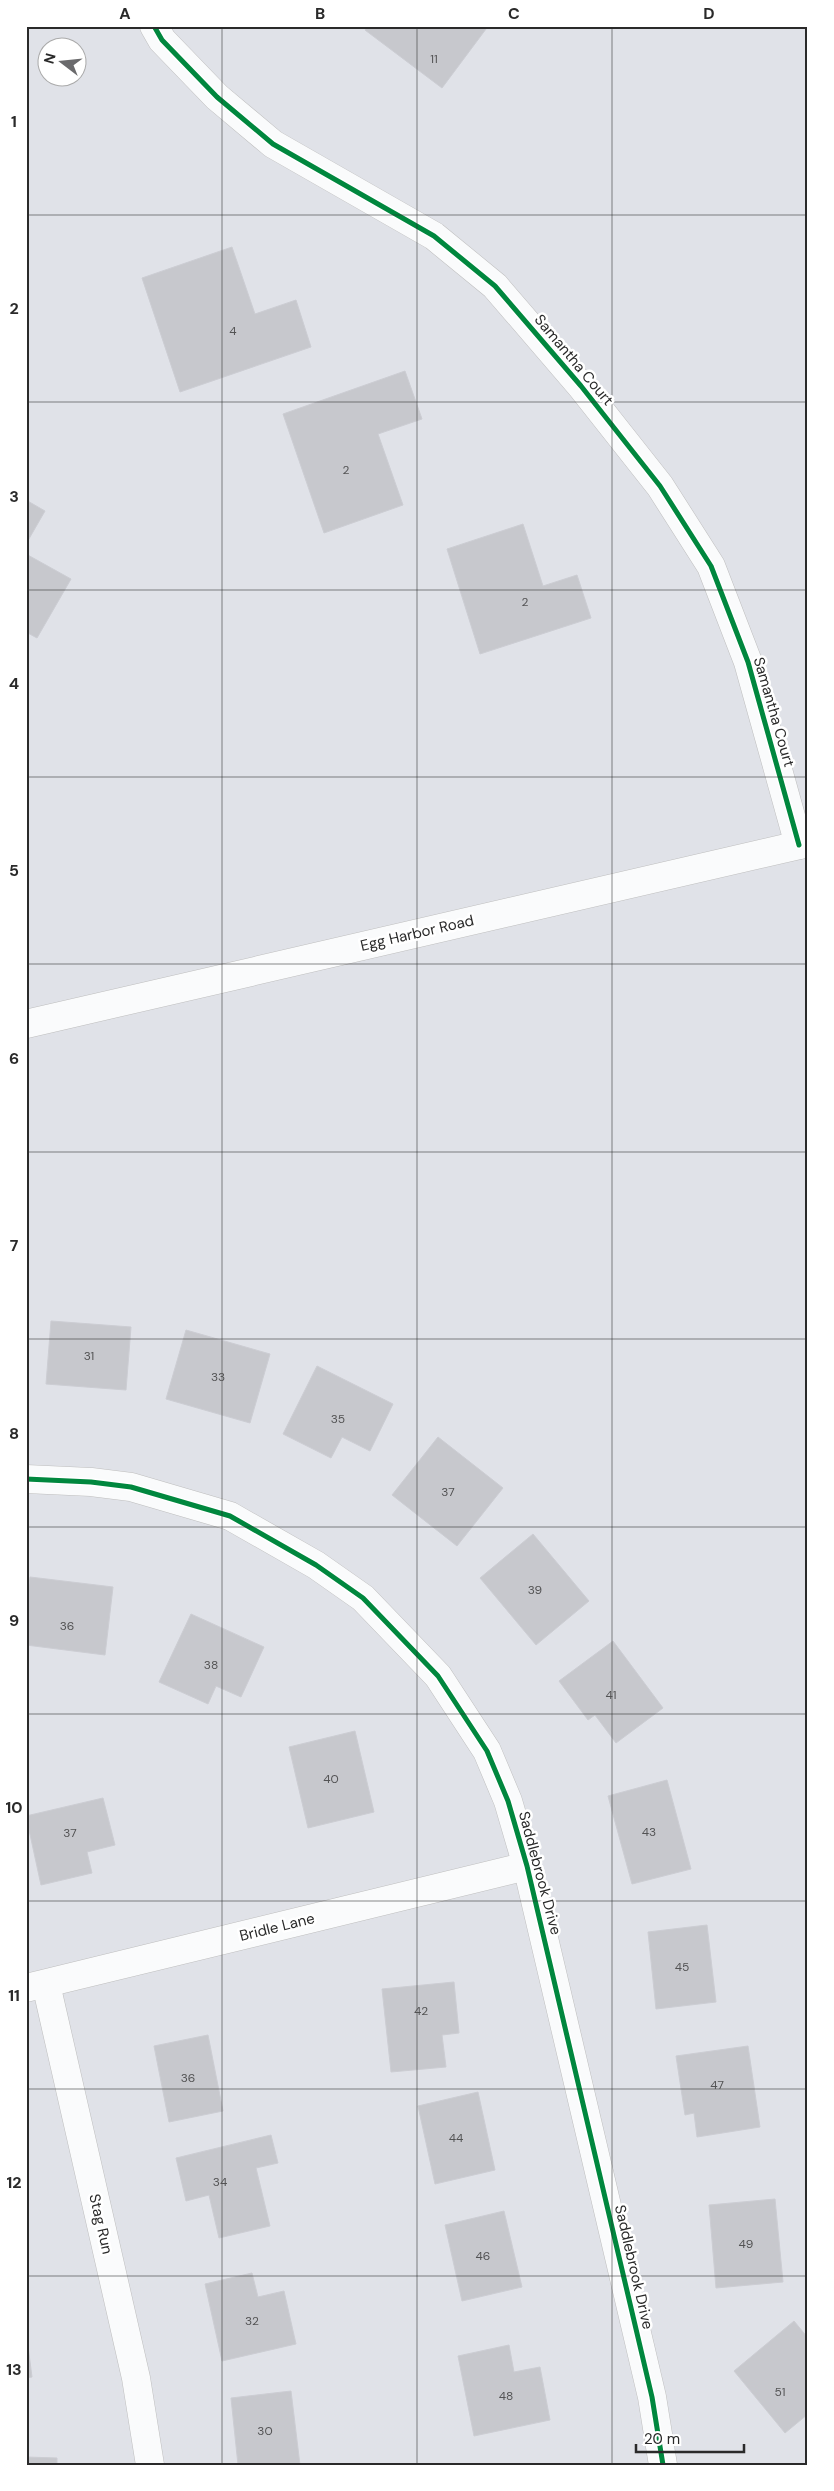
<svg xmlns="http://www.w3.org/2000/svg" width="834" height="2491" font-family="'DM Sans',sans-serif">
	<rect width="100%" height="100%" fill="#e0e2e8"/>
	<!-- building -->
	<g fill="#c7c8cd" stroke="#cccdd3">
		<path d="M368,26H482L486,29L442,88L365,30Z"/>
		<path d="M232,247L255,314L296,300L311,347L180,392L142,278Z"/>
		<path d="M405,371L422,419L378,434L403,505L324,533L283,414Z"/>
		<path d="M26,500L45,511L26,544Z"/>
		<path d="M523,524L543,586L577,575L591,618L480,654L447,549Z"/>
		<path d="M26,554L71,579L37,638L26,632Z"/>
		<path d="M51,1321L131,1327L126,1390L46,1384Z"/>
		<path d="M186,1330L270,1354L250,1423L166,1399Z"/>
		<path d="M317,1366L393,1404L370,1451L342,1437L331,1458L283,1434Z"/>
		<path d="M438,1437L503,1488L457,1546L392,1495Z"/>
		<path d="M533,1534L589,1601L536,1645L480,1578Z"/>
		<path d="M30,1577L113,1587L105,1655L26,1645V1607Z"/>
		<path d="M191,1614L264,1647L241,1697L216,1686L208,1704L159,1682Z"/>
		<path d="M613,1641L663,1708L616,1743L595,1715L588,1720L559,1681Z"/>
		<path d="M355,1731L374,1812L308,1828L289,1747Z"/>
		<path d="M667,1780L691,1869L632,1884L608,1796Z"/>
		<path d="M103,1798L115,1845L87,1852L92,1873L41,1885L26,1816Z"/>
		<path d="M707,1925L716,2002L656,2009L648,1932Z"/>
		<path d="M454,1982L459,2033L442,2035L446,2067L391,2072L382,1989Z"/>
		<path d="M208,2035L223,2111L169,2122L154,2046Z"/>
		<path d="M748,2046L760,2127L697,2137L694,2113L685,2115L676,2056Z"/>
		<path d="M478,2092L495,2170L435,2184L418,2106Z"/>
		<path d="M271,2135L278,2163L256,2168L270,2226L219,2238L209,2195L186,2201L176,2158Z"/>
		<path d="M775,2199L783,2282L716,2288L709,2205Z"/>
		<path d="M504,2211L522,2287L462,2301L445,2225Z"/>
		<path d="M252,2273L258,2297L284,2291L296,2344L222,2361L205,2284Z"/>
		<path d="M794,2321L808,2338V2414L785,2433L734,2371Z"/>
		<path d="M26,2331L32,2377L26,2378Z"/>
		<path d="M509,2345L514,2372L540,2367L550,2420L474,2436L458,2356Z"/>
		<path d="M291,2391L300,2465H238L231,2398Z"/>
		<path d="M26,2457L57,2458V2465H26Z"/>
	</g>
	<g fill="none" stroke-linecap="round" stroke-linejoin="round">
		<defs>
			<g id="street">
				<path d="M154,26L162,40L217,97L273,144L434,236L495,286L581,386L660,486L711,566L748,662L799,845"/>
				<path d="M26,1479L91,1482L131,1487L230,1516L316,1565L363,1598L438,1676L487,1751L508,1801L527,1866L652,2397L663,2465"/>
				<path d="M46,1984L136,2378L150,2465"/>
				<path d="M26,1988L527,1866"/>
			</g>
			<path id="secondary" d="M26,1024L808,843"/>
		</defs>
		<!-- street casing -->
		<use href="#street" stroke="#bebebe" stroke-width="29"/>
		<!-- secondary casing -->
		<use href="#secondary" stroke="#bebebe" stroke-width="29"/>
		<!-- street -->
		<use href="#street" stroke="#fafbfc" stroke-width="28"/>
		<!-- secondary -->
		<use href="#secondary" stroke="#fafbfc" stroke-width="28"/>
		<defs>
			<g id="cycleway">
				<path d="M154,26L162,40L217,97L273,144L434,236L495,286L581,386L660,486L711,566L748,662L799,845"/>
				<path d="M26,1479L91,1482L131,1487L230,1516L316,1565L363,1598L438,1676L487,1751L508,1801L527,1866L652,2397L663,2465"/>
			</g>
		</defs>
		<!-- cycleway casing -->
		<use href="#cycleway" stroke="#fff" stroke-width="8"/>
		<!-- cycleway -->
		<use href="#cycleway" stroke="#00873e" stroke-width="5"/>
	</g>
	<!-- grid -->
	<path fill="none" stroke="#2a2a2a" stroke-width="1" stroke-opacity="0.55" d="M222,26V2465M417,26V2465M612,26V2465M26,215H808M26,402H808M26,590H808M26,777H808M26,964H808M26,1152H808M26,1339H808M26,1527H808M26,1714H808M26,1901H808M26,2089H808M26,2276H808"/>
	<g text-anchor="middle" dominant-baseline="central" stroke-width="5" stroke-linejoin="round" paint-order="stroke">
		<!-- number labels -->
		<g font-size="12" fill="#535354">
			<text x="434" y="59">11</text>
			<text x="233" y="331">4</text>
			<text x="346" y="470">2</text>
			<text x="525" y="602">2</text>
			<text x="89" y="1356">31</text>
			<text x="218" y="1377">33</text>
			<text x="338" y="1419">35</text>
			<text x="448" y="1492">37</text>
			<text x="535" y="1590">39</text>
			<text x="67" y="1626">36</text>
			<text x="211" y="1665">38</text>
			<text x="611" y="1695">41</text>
			<text x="331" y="1779">40</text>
			<text x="649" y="1832">43</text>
			<text x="70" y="1833">37</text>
			<text x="682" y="1967">45</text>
			<text x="421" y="2011">42</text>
			<text x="188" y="2078">36</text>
			<text x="717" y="2085">47</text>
			<text x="456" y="2138">44</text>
			<text x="220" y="2182">34</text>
			<text x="746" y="2244">49</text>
			<text x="483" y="2256">46</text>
			<text x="252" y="2321">32</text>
			<text x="780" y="2392">51</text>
			<text x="506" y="2396">48</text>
			<text x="265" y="2431">30</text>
		</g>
		<!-- street labels -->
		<g font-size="15" fill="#2a2a2a" stroke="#fff">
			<text transform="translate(574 360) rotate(50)">Samantha Court</text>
			<text transform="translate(774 712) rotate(74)">Samantha Court</text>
			<text transform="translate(417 933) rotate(-13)">Egg Harbor Road</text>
			<text transform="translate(540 1873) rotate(75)">Saddlebrook Drive</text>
			<text transform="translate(277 1927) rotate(-14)">Bridle Lane</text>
			<text transform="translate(101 2224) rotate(77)">Stag Run</text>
			<text transform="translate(634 2267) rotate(77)">Saddlebrook Drive</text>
		</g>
	</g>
	<!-- border -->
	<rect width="834" height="2491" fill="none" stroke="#ffffff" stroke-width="55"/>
	<!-- north arrow -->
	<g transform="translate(62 62) rotate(286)"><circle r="24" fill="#ffffff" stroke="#aaaaaa"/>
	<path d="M0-4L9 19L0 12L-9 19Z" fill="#6a6a6c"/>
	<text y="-8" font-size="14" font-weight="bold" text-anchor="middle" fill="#2a2a2a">N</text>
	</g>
	<!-- scale -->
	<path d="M636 2444v8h108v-8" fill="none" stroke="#2a2a2a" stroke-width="2.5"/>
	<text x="644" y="2444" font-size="15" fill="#2a2a2a" stroke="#ffffff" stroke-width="4" paint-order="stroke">20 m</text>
	<rect x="28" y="28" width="778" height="2436" fill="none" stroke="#2a2a2a" stroke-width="2"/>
	<g font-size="16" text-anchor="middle" font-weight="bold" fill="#2a2a2a">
		<text x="125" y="19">A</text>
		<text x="320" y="19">B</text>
		<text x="514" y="19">C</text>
		<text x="709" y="19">D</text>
		<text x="14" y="127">1</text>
		<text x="14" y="314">2</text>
		<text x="14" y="502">3</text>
		<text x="14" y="689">4</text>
		<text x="14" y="876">5</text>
		<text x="14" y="1064">6</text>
		<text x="14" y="1251">7</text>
		<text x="14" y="1439">8</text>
		<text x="14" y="1626">9</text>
		<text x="14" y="1813">10</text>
		<text x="14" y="2001">11</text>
		<text x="14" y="2188">12</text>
		<text x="14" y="2375">13</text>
	</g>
</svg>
